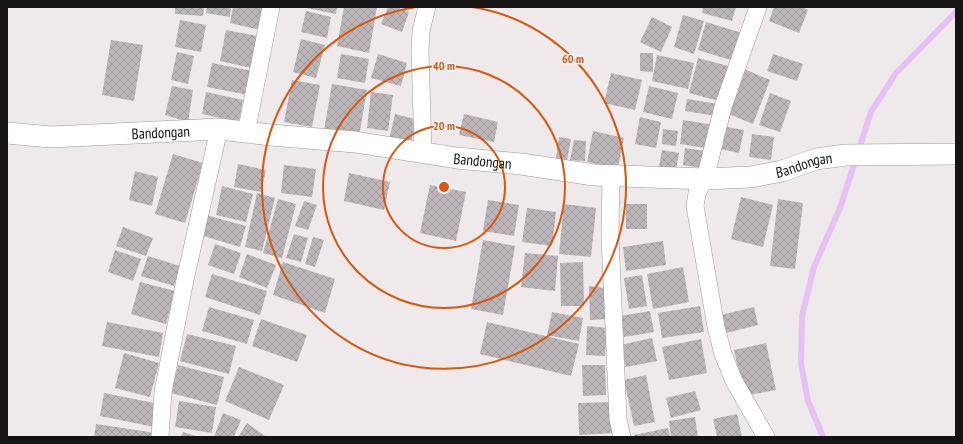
<svg xmlns="http://www.w3.org/2000/svg" width="963" height="444" font-family="'PT Sans Narrow',sans-serif">
	<defs>
		<pattern id="building-cross-hatch" width="8" height="8" patternUnits="userSpaceOnUse"><rect width="8" height="8" fill="#bbb6b9"/><path d="M0 0l8 8M0 8l8-8" fill="none" stroke="#a09c9e"/></pattern>
	</defs>
	<rect width="100%" height="100%" fill="#eee9ea"/>
	<g fill="none" stroke-linecap="round" stroke-linejoin="round">
		<!-- stream -->
		<path stroke="#e5c1f6" stroke-width="6" d="M823,437L808,401L801,363L802,316L814,267L840,208L871,112L896,73L956,12"/>
	</g>
	<!-- building -->
	<g fill="url(#building-cross-hatch)">
		<path d="M175,7H204L203,16L175,14Z"/>
		<path d="M207,7H231L230,17L206,13Z"/>
		<path d="M233,7H270L265,31L230,23Z"/>
		<path d="M301,7H337L336,14Z"/>
		<path d="M344,7H377L369,53L337,46Z"/>
		<path d="M388,7H396L409,12L402,32L381,24Z"/>
		<path d="M703,7H736L732,21L702,13Z"/>
		<path d="M774,7H802L808,10L799,33L769,21Z"/>
		<path d="M306,11L331,17L327,38L301,32Z"/>
		<path d="M683,15L704,21L694,54L674,47Z"/>
		<path d="M652,17L672,27L661,52L640,42Z"/>
		<path d="M180,20L206,25L201,52L175,47Z"/>
		<path d="M706,22L742,33L734,61L698,50Z"/>
		<path d="M226,30L257,36L251,68L220,61Z"/>
		<path d="M301,39L325,45L316,78L293,72Z"/>
		<path d="M111,40L143,45L134,101L102,95Z"/>
		<path d="M177,52L194,56L188,84L171,80Z"/>
		<path d="M640,53H653V72L640,71Z"/>
		<path d="M341,54L369,59L365,83L337,78Z"/>
		<path d="M378,54L407,63L401,86L371,78Z"/>
		<path d="M773,54L803,64L797,81L767,71Z"/>
		<path d="M657,55L694,63L688,89L652,81Z"/>
		<path d="M698,58L728,66L719,101L689,93Z"/>
		<path d="M212,63L252,71L248,95L207,87Z"/>
		<path d="M744,69L770,80L753,124L726,113Z"/>
		<path d="M611,73L642,80L635,110L604,103Z"/>
		<path d="M292,80L320,85L312,127L284,122Z"/>
		<path d="M332,84L367,90L359,136L324,130Z"/>
		<path d="M172,86L193,90L188,122L165,115Z"/>
		<path d="M649,86L678,93L672,119L643,112Z"/>
		<path d="M206,92L243,100L239,122L202,114Z"/>
		<path d="M371,92L393,95L388,131L367,128Z"/>
		<path d="M770,93L791,101L780,132L759,125Z"/>
		<path d="M687,99L718,104L716,116L685,111Z"/>
		<path d="M395,114L415,119L411,145L389,140Z"/>
		<path d="M464,114L498,122L494,142L459,135Z"/>
		<path d="M640,117L661,122L656,148L635,144Z"/>
		<path d="M683,120L714,125L711,149L680,144Z"/>
		<path d="M721,126L744,130L739,153L716,148Z"/>
		<path d="M663,129L678,131L676,146L662,144Z"/>
		<path d="M593,131L624,138L618,168L587,162Z"/>
		<path d="M752,134L774,137L771,160L749,157Z"/>
		<path d="M559,137L571,139L567,161L556,158Z"/>
		<path d="M574,140L586,141L585,161L570,160Z"/>
		<path d="M685,148L705,151L702,168L683,165Z"/>
		<path d="M662,150L679,153L676,170L659,167Z"/>
		<path d="M173,154L203,163L185,223L155,214Z"/>
		<path d="M238,164L266,170L261,192L234,187Z"/>
		<path d="M284,165L316,169L312,197L281,193Z"/>
		<path d="M135,171L158,177L152,206L129,200Z"/>
		<path d="M349,173L390,182L384,210L344,201Z"/>
		<path d="M430,185L466,192L456,241L420,233Z"/>
		<path d="M222,186L253,194L246,222L216,215Z"/>
		<path d="M257,193L275,198L262,251L245,247Z"/>
		<path d="M741,197L773,205L763,247L731,239Z"/>
		<path d="M278,199L296,204L282,258L263,253Z"/>
		<path d="M778,199L803,203L795,269L770,266Z"/>
		<path d="M488,200L519,205L514,236L483,231Z"/>
		<path d="M304,201L317,205L308,230L295,226Z"/>
		<path d="M564,204L596,208L591,257L559,254Z"/>
		<rect x="626" y="204" width="21" height="25"/>
		<path d="M527,208L556,212L552,246L522,242Z"/>
		<path d="M206,215L246,226L240,247L200,235Z"/>
		<path d="M123,227L153,238L146,256L116,246Z"/>
		<path d="M294,234L308,238L301,262L286,258Z"/>
		<path d="M313,237L324,240L315,267L305,264Z"/>
		<path d="M483,240L515,246L503,315L471,309Z"/>
		<path d="M663,241L666,265L626,271L623,247Z"/>
		<path d="M215,244L241,253L234,274L208,265Z"/>
		<path d="M115,250L141,259L133,281L108,272Z"/>
		<path d="M525,253L558,256L555,291L521,287Z"/>
		<path d="M247,254L276,265L267,288L239,277Z"/>
		<path d="M148,256L180,266L174,286L141,276Z"/>
		<path d="M283,262L335,279L325,313L273,295Z"/>
		<path d="M583,262L584,306H561L560,263Z"/>
		<path d="M683,267L689,302L653,309L647,274Z"/>
		<path d="M212,274L267,291L260,315L205,297Z"/>
		<path d="M642,275L647,306L629,309L624,278Z"/>
		<path d="M140,282L175,291L166,324L131,314Z"/>
		<path d="M589,286L604,288L607,319L590,320Z"/>
		<path d="M700,306L704,332L662,338L658,313Z"/>
		<path d="M209,307L254,320L247,344L202,331Z"/>
		<path d="M754,307L758,325L726,333L721,315Z"/>
		<path d="M650,311L654,332L624,337L620,316Z"/>
		<path d="M552,312L583,318L579,341L547,335Z"/>
		<path d="M261,319L307,335L297,362L252,346Z"/>
		<path d="M107,322L163,333L159,357L102,346Z"/>
		<path d="M487,322L579,344L571,376L480,354Z"/>
		<path d="M587,326L607,328L605,356L586,355Z"/>
		<path d="M187,334L236,346L229,374L180,361Z"/>
		<path d="M652,338L657,361L626,367L621,345Z"/>
		<path d="M701,339L707,373L669,380L662,347Z"/>
		<path d="M766,343L776,390L744,396L734,350Z"/>
		<path d="M124,353L159,363L150,397L115,388Z"/>
		<path d="M178,365L224,377L217,405L171,393Z"/>
		<path d="M582,365H605L606,395L583,396Z"/>
		<path d="M239,367L284,385L269,420L225,401Z"/>
		<path d="M646,375L655,422L634,426L624,380Z"/>
		<path d="M695,391L701,410L671,418L666,398Z"/>
		<path d="M104,393L159,404L154,427L100,416Z"/>
		<path d="M179,401L216,407L212,433L175,427Z"/>
		<path d="M612,402L614,433L579,435L578,403Z"/>
		<path d="M223,413L241,420L234,437H214Z"/>
		<path d="M737,414L742,437H717L713,419Z"/>
		<path d="M695,417L698,437H671L669,421Z"/>
		<path d="M247,423L265,436V437H238Z"/>
		<path d="M96,424L156,433L155,437H94Z"/>
		<path d="M668,428L670,437H635L634,435Z"/>
		<path d="M183,432L199,437H181Z"/>
	</g>
	<g fill="none" stroke-linecap="round" stroke-linejoin="round">
		<defs>
			<g id="minor">
				<path d="M758,7L723,107L705,179L697,193L695,206L716,327L723,354L734,381L766,437"/>
				<path d="M246,133L271,7"/>
				<path d="M423,152L420,51L421,31L427,7"/>
				<path d="M611,176L610,237L618,419L622,437"/>
				<path d="M160,437L163,392L185,280L219,129"/>
			</g>
			<g id="tertiary">
				<path id="s1" d="M7,133L51,137L219,129L271,135L355,142L457,158L521,164L594,175L705,179L751,177L782,171L816,159L846,155L956,154"/>
			</g>
		</defs>
		<!-- minor casing -->
		<use href="#minor" stroke="#9e999b" stroke-width="18"/>
		<!-- tertiary casing -->
		<use href="#tertiary" stroke="#9e999b" stroke-width="22"/>
		<!-- minor -->
		<use href="#minor" stroke="#fff" stroke-width="17"/>
		<!-- tertiary -->
		<use href="#tertiary" stroke="#fff" stroke-width="21"/>
	</g>
	<!-- distance rings -->
	<g fill="none" stroke="#dd560c" stroke-width="2">
		<circle cx="444" cy="187" r="61"/>
		<circle cx="444" cy="187" r="121"/>
		<path d="M472 7A182 182 0 1 1 416 7"/>
	</g>
	<g text-anchor="middle" dominant-baseline="central" stroke-width="3" stroke-linejoin="round" paint-order="stroke">
		<!-- street labels -->
		<g font-size="15" fill="#151314" stroke="#fcf6f8">
			<text stroke="none"><textPath href="#s1" startOffset="154">Bandongan</textPath></text>
			<text stroke="none"><textPath href="#s1" startOffset="478">Bandongan</textPath></text>
			<text stroke="none"><textPath href="#s1" startOffset="802">Bandongan</textPath></text>
		</g>
	</g>
	<circle cx="444" cy="187" r="6" fill="#dd560c" stroke="#fcf6f8" stroke-width="2"/>
	<g font-size="12" text-anchor="middle" font-weight="bold" fill="#dd560c" stroke="#fcf6f8" stroke-width="3" stroke-linejoin="round" paint-order="stroke">
		<text x="573" y="63">60 m</text>
		<text x="444" y="70">40 m</text>
		<text x="444" y="130">20 m</text>
	</g>
	<!-- border -->
	<rect width="963" height="444" fill="none" stroke="#151314" stroke-width="16"/>
</svg>
